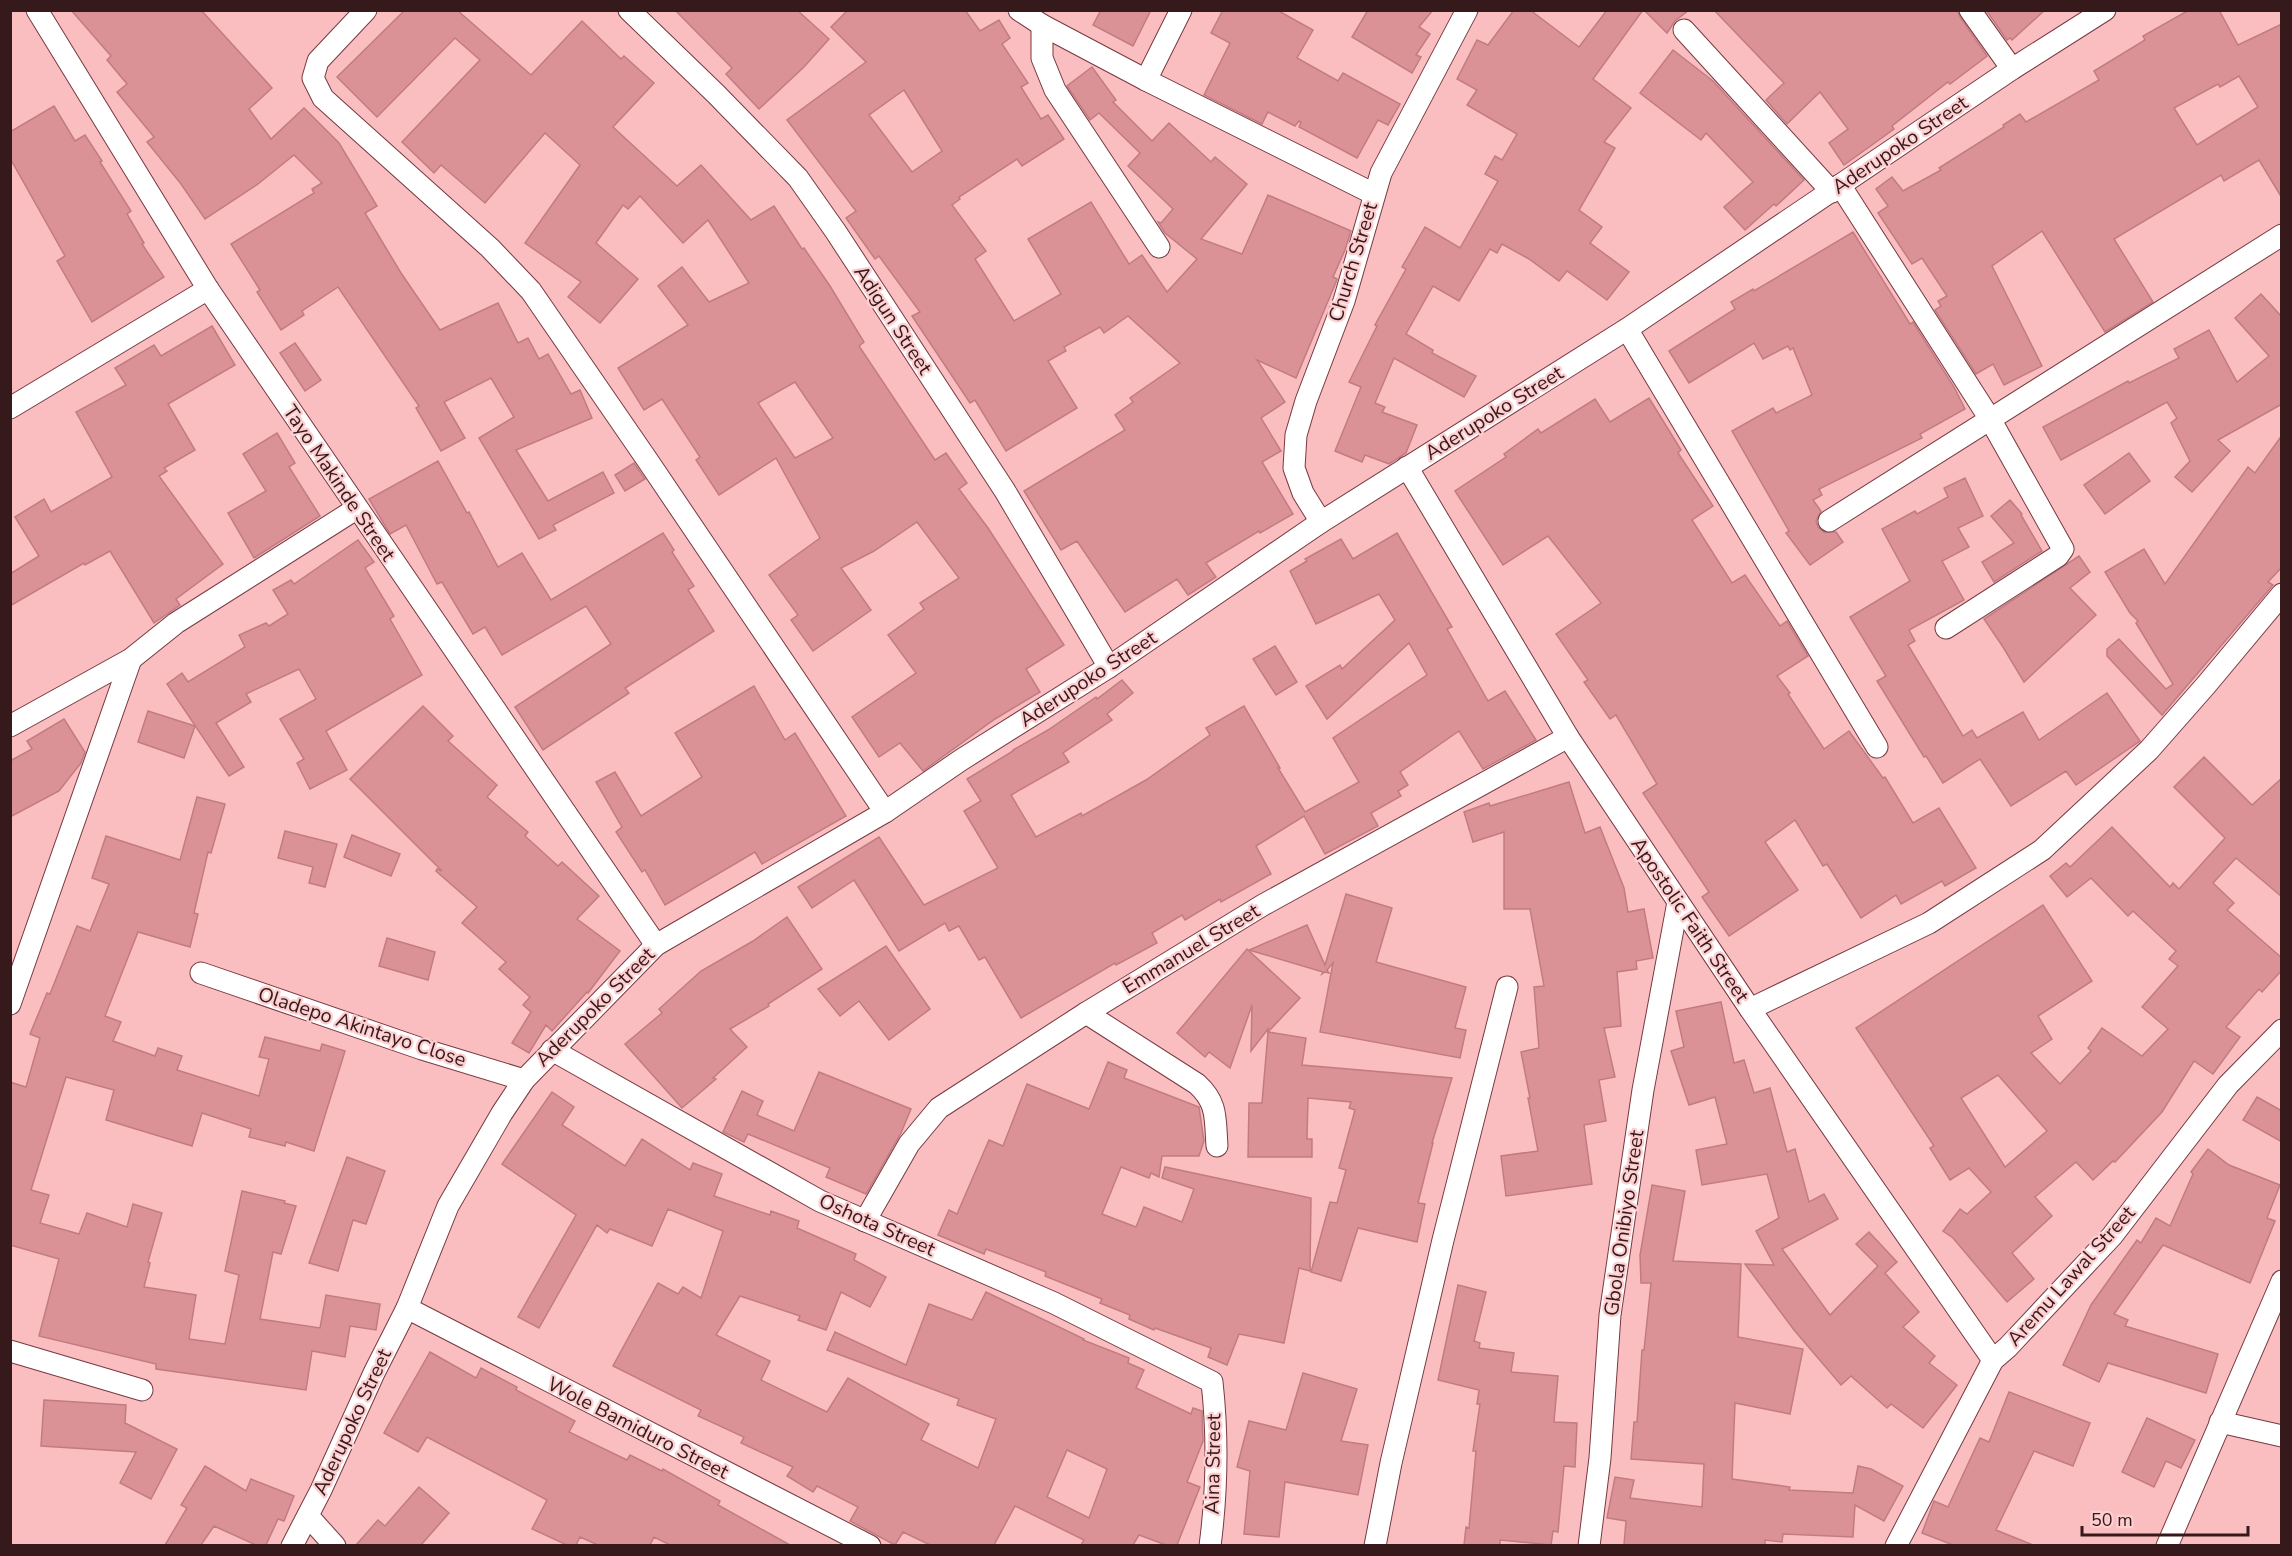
<svg xmlns="http://www.w3.org/2000/svg" width="2292" height="1556" font-family="'Nunito Sans',sans-serif">
	<rect width="100%" height="100%" fill="#fabec1"/>
	<!-- building -->
	<g fill="#da9297" stroke="#c27c81" stroke-width="1.5" fill-rule="evenodd">
		<path d="M71,10H201L272,88L249,109L271,139L304,108L339,143L377,206L365,213L401,273L440,330L498,303L518,343L528,338L539,359L548,354L571,394L580,390L592,418L516,450L548,501L603,472L614,493L553,525L556,530L539,539L479,438L514,417L491,378L444,402L465,438L441,451L416,408L419,406L338,287L302,311L304,315L281,330L257,292L260,290L231,244L314,193L312,189L322,183L294,155L258,184L205,219L181,184L147,142L154,137L117,92L127,84L107,60L111,56Z"/>
		<path d="M405,10H457L531,75L582,21L621,59L624,56L654,83L613,127L677,186L701,165L751,220L774,206L802,249L804,248L830,286L864,342L859,346L935,460L946,453L967,483L959,489L988,528L1064,645L1026,669L1040,692L995,719L923,771L900,743L879,757L852,717L916,673L888,635L924,609L920,603L959,578L917,522L874,551L841,568L871,610L813,651L791,620L798,615L769,575L820,538L776,458L719,495L696,460L700,457L662,399L644,410L618,368L688,325L658,286L682,267L709,302L749,283L708,220L683,243L640,196L628,209L623,205L596,243L638,279L600,323L568,297L581,282L525,243L580,165L545,133L485,203L441,165L434,173L402,142L480,60L455,38L377,117L337,77ZM795,382L833,438L795,458L758,403Z"/>
		<path d="M675,10H797L829,39L804,67L759,109L726,74L732,68Z"/>
		<path d="M848,10H965L980,31L999,20L1010,38L1002,44L1028,83L1021,87L1041,119L1048,115L1064,139L1022,166L1017,159L959,197L960,199L952,205L986,251L975,259L1014,321L1061,294L1028,239L1091,202L1129,264L1142,255L1167,292L1197,259L1165,233L1158,222L1161,223L1173,209L1128,166L1140,153L1099,113L1090,120L1067,86L1092,67L1116,100L1113,102L1152,141L1169,123L1211,162L1215,157L1247,184L1201,239L1242,254L1268,195L1351,231L1345,250L1333,277L1337,279L1336,282L1296,378L1257,360L1285,402L1261,418L1281,451L1262,462L1293,514L1260,533L1259,531L1206,563L1216,577L1188,595L1177,579L1125,612L1077,541L1061,550L1024,491L1125,430L1115,415L1133,402L1130,398L1180,363L1128,316L1104,333L1100,327L1064,347L1066,351L1048,361L1077,408L1006,451L975,400L970,403L912,316L920,312L879,256L875,259L846,218L856,211L787,120L866,62L831,27ZM904,90L942,151L912,172L869,115Z"/>
		<path d="M1101,10H1151L1133,46L1093,25Z"/>
		<path d="M1223,10H1277L1313,30L1297,58L1338,81L1343,73L1400,104L1388,125L1378,120L1357,158L1299,127L1301,122L1299,121L1295,126L1268,112L1262,124L1204,95L1230,43L1211,33Z"/>
		<path d="M1368,10H1433L1419,27L1430,34L1416,55L1421,57L1412,73L1352,37Z"/>
		<path d="M1514,10H1530L1579,47L1607,10H1643L1593,79L1631,108L1604,142L1615,148L1579,210L1602,227L1590,243L1629,272L1607,300L1567,271L1559,281L1529,259L1502,244L1497,253L1490,249L1459,301L1433,286L1406,334L1433,350L1432,353L1476,376L1464,397L1394,358L1375,403L1385,407L1382,412L1417,425L1406,453L1389,464L1365,455L1362,462L1335,451L1361,387L1349,382L1377,326L1375,325L1406,269L1402,267L1425,227L1460,248L1498,181L1485,174L1495,156L1502,160L1517,134L1467,105L1477,90L1457,79L1477,40L1488,45Z"/>
		<path d="M1644,10H1689L1675,21L1667,33Z"/>
		<path d="M1714,10H1957L1960,17L1987,56L1950,84L1948,82L1892,126L1894,129L1844,165L1829,143L1848,129L1820,92L1787,124L1766,100L1784,83Z"/>
		<path d="M1986,10H2045L2012,40L2010,38L2007,40Z"/>
		<path d="M2189,10H2219L2238,45L2282,24V198L2259,160L2224,181L2221,175L2114,239L2153,302L2105,332L2042,231L1992,266L2042,366L2004,385L1993,364L1976,374L1935,310L1941,306L1938,301L1947,296L1922,258L1912,264L1878,213L1888,206L1876,189L1892,177L1903,191L1941,170L1939,168L2004,127L2003,125L2020,114L2026,122L2099,80L2094,71L2145,40L2143,36ZM2239,76L2258,107L2197,145L2174,108L2218,84L2220,87Z"/>
		<path d="M1673,50L1713,81L1804,180L1776,206L1774,204L1745,230L1724,207L1753,182L1706,133L1701,140L1640,93Z"/>
		<path d="M54,106L75,141L85,135L102,161L100,162L131,211L127,214L144,243L142,244L164,277L92,322L57,261L65,256L10,158V132Z"/>
		<path d="M1853,232L1910,324L1913,322L1954,387L1965,409L1920,434L1922,438L1819,489L1822,495L1813,500L1821,511L1816,521L1818,527L1824,532H1836L1843,542L1810,565L1786,533L1789,531L1732,431L1773,408L1776,413L1812,395L1793,348L1790,350L1788,346L1763,359L1754,343L1689,383L1669,351L1735,309L1731,302L1753,289L1754,291Z"/>
		<path d="M2261,294L2282,317V404L2218,440L2230,451L2192,492L2175,477L2190,461L2171,423L2177,418L2167,402L2061,460L2043,427L2128,381L2129,383L2179,358L2174,349L2209,330L2237,382L2269,356L2235,318Z"/>
		<path d="M212,326L235,365L168,404L195,450L164,468L167,471L159,476L223,564L176,599L180,605L154,623L110,551L85,565L84,563L10,606V574L39,556L15,517L44,499L51,512L112,477L76,412L126,385L115,368L154,345L161,356Z"/>
		<path d="M295,343L321,380L305,391L280,353Z"/>
		<path d="M1649,398L1681,450L1678,453L1713,506L1692,520L1732,583L1745,575L1780,626L1787,621L1808,656L1777,676L1790,693L1788,694L1824,749L1849,731L1883,778L1885,777L1913,823L1939,808L1976,868L1945,886L1942,881L1901,904L1896,895L1861,918L1827,864L1823,866L1795,820L1765,842L1798,890L1729,936L1702,897L1709,892L1643,793L1657,784L1616,715L1610,719L1584,682L1588,680L1556,634L1601,603L1548,536L1503,565L1455,491L1506,457L1504,454L1538,429L1541,433L1595,399L1610,422Z"/>
		<path d="M277,433L295,463L289,467L320,516L254,558L228,513L266,491L243,454Z"/>
		<path d="M2282,435V567L2268,582L2273,585L2162,715L2107,656V649L2119,639L2166,689L2173,684L2136,623L2138,621L2130,613L2105,572L2144,549L2165,584L2248,467L2255,473Z"/>
		<path d="M2129,453L2150,481L2105,514L2084,485Z"/>
		<path d="M438,461L467,513L469,512L498,567L522,553L551,600L663,533L674,550L672,552L694,586L688,590L714,631L625,688L629,693L543,750L515,707L611,644L586,606L502,655L485,627L473,634L442,582L437,584L406,525L390,534L369,499Z"/>
		<path d="M634,463L645,479L625,491L615,475Z"/>
		<path d="M1965,478L1983,516L1958,528L1969,547L1942,561L1964,600L1909,630L1915,641L1908,645L1963,736L1972,730L1977,738L2023,712L2039,740L2107,693L2140,741L2076,785L2066,771L2011,806L1980,759L1943,783L1926,756L1924,757L1877,681L1886,676L1850,617L1910,581L1882,529L1915,511L1917,514L1948,497L1944,488Z"/>
		<path d="M2010,500L2022,514L2021,515L2042,551L1994,582L1982,562L2014,543L1991,516Z"/>
		<path d="M1397,533L1452,627L1447,629L1488,701L1505,691L1536,740L1483,769L1459,731L1400,772L1408,785L1398,791L1401,796L1371,813L1378,826L1325,854L1304,816L1256,846L1271,874L1221,902L1220,899L1185,920L1182,915L1152,933L1157,943L1116,965L1115,963L1021,1018L985,957L979,960L959,926L949,931L945,923L899,951L854,880L812,908L798,887L879,837L924,905L998,868L964,811L981,801L967,779L1013,751V750L1048,730L1096,697L1097,699L1122,680L1133,693L1107,714L1112,720L1063,753L1069,762L1011,795L1036,837L1081,813L1082,816L1146,780L1210,735L1206,728L1244,706L1280,768H1278L1305,812L1359,782L1333,738L1427,675L1409,643L1327,719L1306,686L1340,665L1342,669L1395,620L1379,594L1316,624L1290,571L1307,561L1305,559L1341,539L1353,559Z"/>
		<path d="M358,540L374,562L365,568L394,616L390,619L422,675L326,731L347,770L310,789L297,763L304,759L280,719L316,699L299,669L246,694L251,702L216,723L244,767L229,776L167,684L182,673L188,682L245,647L239,635L266,623L269,626L288,614L273,590L291,580L294,584Z"/>
		<path d="M2079,556L2090,572L2070,588L2096,615L2024,682L2003,647L1984,619Z"/>
		<path d="M1275,646L1297,682L1276,695L1253,659Z"/>
		<path d="M754,686L785,740L795,733L846,816L762,864L755,852L665,905L645,870L642,872L616,832L622,827L596,782L615,772L641,816L702,777L675,733Z"/>
		<path d="M423,706L453,736L448,741L497,785L487,797L528,832L525,836L558,866L562,862L599,896L577,919L620,951L588,993L587,992L552,1031L546,1025L529,1053L512,1043L531,1012L523,1005L530,997L499,969L506,962L462,923L477,907L436,871L437,869L442,871L350,779Z"/>
		<path d="M148,711L195,726L184,758L138,742Z"/>
		<path d="M64,719L85,752L81,763L59,791L10,817V761L32,749L27,741Z"/>
		<path d="M2204,757L2252,805L2282,778V897L2236,858L2213,883L2234,903L2227,910L2282,958V970L2262,992L2259,989L2226,1027L2240,1037L2213,1074L2194,1061L2162,1112L2115,1162L2113,1161L2093,1180L2076,1162L2035,1197L2052,1216L2012,1253L2034,1279L2007,1302L1953,1238L1943,1231L1960,1209L1967,1214L1991,1192L1969,1168L1950,1180L1930,1148L1934,1146L1856,1028L2043,905L2092,981L2038,1016L2052,1039L2031,1053L2060,1084L2091,1051L2088,1048L2102,1028L2142,1056L2168,1029L2142,1007L2178,966L2169,959L2176,951L2133,911L2128,916L2091,878L2067,897L2050,876L2066,863L2070,867L2112,827L2170,887L2173,883L2179,889L2225,838L2174,787ZM1998,1075L2047,1131L2005,1167L1961,1098Z"/>
		<path d="M1569,782L1585,833L1600,827L1624,888L1628,912L1644,909L1653,958L1636,961L1637,969L1617,972L1621,1026L1604,1028L1615,1077L1599,1080L1606,1121L1584,1125L1592,1184L1506,1196L1501,1156L1538,1151L1528,1098H1530L1521,1052L1539,1048L1534,987L1544,986L1530,909H1504V832L1473,842L1464,812L1489,803L1490,806Z"/>
		<path d="M197,797L225,804L211,853L208,852L194,913L198,914L190,947L138,932L105,1016L121,1022L113,1041L155,1056L158,1048L182,1056L177,1070L259,1096L269,1059L259,1057L265,1037L320,1051L322,1044L345,1051L314,1151L286,1142L285,1146L249,1137L251,1129L202,1113L192,1146L106,1120L114,1090L66,1077L31,1190L49,1195L40,1223L79,1234L87,1213L127,1227L133,1204L162,1213L148,1262L150,1263L144,1287L196,1295L189,1339L225,1344L239,1275L225,1271L242,1191L285,1201L284,1203L296,1206L281,1254L273,1252L260,1319L320,1328L326,1295L380,1304L376,1330L350,1326L345,1357L312,1351L306,1390L156,1369V1364L39,1336L59,1259L10,1245V1082L26,1087L40,1038L30,1034L47,993L50,994L77,926L90,931L109,884L92,878L106,836L180,860Z"/>
		<path d="M285,831L337,844L325,887L309,883L313,867L278,858Z"/>
		<path d="M352,835L400,854L391,876L344,857Z"/>
		<path d="M1346,894L1392,908L1376,962L1466,987L1455,1028L1466,1030L1460,1058L1320,1032L1333,963L1327,970L1329,973L1325,972L1322,974L1323,972L1249,950L1307,925L1325,965Z"/>
		<path d="M787,917L822,969L768,1004L769,1006L730,1029L747,1047L713,1078L716,1079L682,1108L625,1044L662,1013L659,1009L701,971L753,941Z"/>
		<path d="M387,938L435,952L428,980L379,966Z"/>
		<path d="M886,946L930,1009L889,1040L859,1001L840,1016L818,989Z"/>
		<path d="M1247,949L1300,998L1268,1032V1029L1251,1051L1252,1005L1230,1068L1209,1052L1205,1057L1177,1033Z"/>
		<path d="M1721,1002L1734,1063L1744,1060L1754,1093L1770,1088L1787,1152L1795,1149L1809,1202L1824,1194L1838,1219L1782,1249L1830,1315L1878,1266L1856,1244L1869,1232L1897,1262L1885,1273L1919,1312L1903,1327L1935,1356L1929,1363L1957,1385L1923,1428L1891,1404L1887,1408L1851,1376L1841,1385L1794,1330L1745,1264L1774,1265L1756,1231L1779,1218L1767,1174L1702,1185L1696,1150L1727,1144L1715,1097L1689,1105L1671,1051L1684,1047L1676,1011Z"/>
		<path d="M1268,1032L1306,1038L1302,1065L1452,1078L1432,1143H1433L1418,1203L1425,1204L1417,1242L1358,1228L1341,1281L1311,1272L1330,1202L1337,1203L1346,1170L1339,1168L1355,1110L1349,1108L1351,1102L1308,1098L1307,1139H1312V1157H1248L1249,1103H1262Z"/>
		<path d="M1108,1062L1127,1070L1124,1078L1199,1107L1204,1141L1199,1156H1162L1159,1177L1151,1173L1149,1178L1121,1167L1102,1214L1136,1227L1144,1207L1182,1222L1194,1189L1162,1178L1165,1167L1311,1198L1310,1271L1299,1268L1284,1343L1239,1334L1227,1365L1208,1357L1211,1348L1155,1328L1154,1330L1129,1319L1130,1315L1100,1303L1102,1299L1045,1276L1046,1272L986,1249L984,1254L938,1235L949,1210L957,1214L989,1140L1003,1146L1027,1084L1089,1109Z"/>
		<path d="M819,1072L911,1109L901,1133L866,1194L826,1177L830,1168L748,1134L744,1142L723,1132L742,1091L763,1101L757,1115L794,1131Z"/>
		<path d="M552,1092L574,1107L562,1125L625,1166L642,1139L690,1170L693,1163L722,1174L714,1196L770,1215L771,1211L799,1221L797,1228L856,1254L854,1260L886,1277L870,1307L841,1292L826,1330L798,1320L800,1316L740,1296L716,1335L770,1361L761,1380L827,1412L848,1378L929,1424L921,1440L978,1468L996,1419L957,1405L959,1399L827,1350L835,1332L906,1365L929,1304L972,1320L986,1292L1084,1339L1083,1340L1129,1358L1128,1363L1144,1370L1136,1388L1191,1414L1193,1408L1202,1411L1203,1441L1187,1482L1200,1487L1177,1545H1166L1139,1535L1133,1545H1081L1084,1540L1015,1506L994,1545H930L903,1532L895,1545L850,1521L858,1507L817,1486L813,1492L787,1476L793,1467L741,1443L744,1437L698,1416L701,1410L613,1366L658,1283L678,1294L683,1287L701,1298L723,1231L668,1209L652,1246L610,1229L607,1233L597,1225L539,1328L518,1317L576,1215L502,1164ZM1067,1450L1107,1469L1089,1518L1047,1497Z"/>
		<path d="M2257,1097L2282,1111V1142L2243,1120Z"/>
		<path d="M2208,1149L2229,1165L2280,1185L2267,1218L2275,1221L2250,1283L2163,1245L2114,1314L2128,1320L2125,1326L2218,1354L2206,1393L2108,1363L2099,1382L2063,1365L2091,1305L2137,1240L2141,1243L2156,1218L2170,1226L2193,1174L2191,1172Z"/>
		<path d="M347,1157L385,1171L366,1224L353,1220L338,1271L309,1263Z"/>
		<path d="M1652,1185L1685,1191L1673,1261L1741,1264L1738,1337L1803,1349L1790,1414L1735,1403L1732,1479L1790,1487L1789,1490L1853,1493L1858,1466L1871,1469L1903,1486L1884,1521L1855,1505L1853,1537L1783,1534L1782,1542L1765,1540V1545H1624L1626,1521L1607,1518L1615,1477L1634,1480L1630,1498L1702,1507L1704,1464L1631,1459L1634,1422H1637L1642,1350H1644L1651,1283H1641L1640,1255Z"/>
		<path d="M1458,1285L1486,1292L1474,1341L1480,1343L1479,1348L1514,1353L1511,1372L1558,1376L1554,1422L1577,1423L1575,1467L1564,1466L1558,1532L1553,1531L1551,1545L1500,1540V1545H1464L1466,1527L1469,1528L1476,1451H1473L1480,1404H1477L1479,1390L1438,1380Z"/>
		<path d="M430,1352L476,1378L481,1368L517,1387L516,1390L575,1421L569,1432L627,1460L630,1455L662,1471L663,1469L720,1501L718,1505L790,1545H670L654,1537L650,1545H598L580,1537L576,1545H567L532,1529L547,1500L427,1437L418,1452L384,1433Z"/>
		<path d="M1303,1373L1357,1389L1341,1441L1368,1445L1358,1495L1285,1482L1279,1537L1244,1534L1250,1471L1237,1467L1249,1421L1286,1430Z"/>
		<path d="M2009,1392L2090,1423L2073,1466L2034,1451L1996,1530L2033,1545H1953L1922,1533L1934,1501L1948,1507L1980,1438L1989,1442Z"/>
		<path d="M44,1400L126,1405L125,1423L177,1449L151,1499L120,1483L136,1452L41,1446Z"/>
		<path d="M2147,1418L2195,1440L2181,1468L2166,1461L2154,1487L2122,1472Z"/>
		<path d="M205,1466L246,1491L251,1479L294,1496L284,1521L278,1519L266,1545H256L214,1526L201,1545H165L187,1508L181,1505Z"/>
		<path d="M419,1487L449,1513L421,1545H356L378,1520L385,1526Z"/>
	</g>
	<g fill="none" stroke-linecap="round" stroke-linejoin="round">
		<defs>
			<g id="minor">
				<path d="M37,10L208,289L656,945"/>
				<path d="M366,10L318,61L313,78L323,98L490,248L531,291L648,461L885,812"/>
				<path d="M629,10L716,94L798,178L836,232L1005,491L1109,667"/>
				<path d="M1019,10L1042,25L1146,80L1374,194"/>
				<path d="M1970,10L2012,69"/>
				<path d="M1042,25V58L1055,90L1159,247"/>
				<path d="M1684,30L1832,192"/>
				<path d="M1146,80L1181,10"/>
				<path d="M1840,185L1990,419L2063,549L2058,556L1946,628"/>
				<path d="M1627,329L1877,747"/>
				<path d="M10,408L208,289"/>
				<path d="M1407,467L1568,737L1750,1009L1993,1360"/>
				<path d="M1829,521L2282,235"/>
				<path d="M1321,522L1303,493L1294,468L1296,435L1306,401L1344,301L1381,173L1467,10"/>
				<path d="M10,726L131,659L176,623L356,509"/>
				<path d="M201,973L422,1049L524,1080"/>
				<path d="M10,1004L131,659"/>
				<path d="M1750,1009L1929,923L2042,850L2149,750L2207,684L2282,594"/>
				<path d="M1086,1013L1197,1084C1218,1103 1215,1119 1217,1146"/>
				<path d="M552,1050L820,1201L1054,1303L1212,1382C1218,1436 1217,1492 1210,1546"/>
				<path d="M865,1221L909,1144L939,1108L1086,1013L1263,905L1568,737"/>
				<path d="M407,1308L870,1546"/>
				<path d="M10,1351L142,1390"/>
				<path d="M2220,1422L2282,1436"/>
				<path d="M308,1516L335,1546"/>
				<path d="M292,1546L321,1490L374,1373L407,1308L448,1206L502,1113L524,1080L656,945L885,812L961,760L1109,667L1321,522L1627,329L2012,69L2105,10"/>
				<path d="M1375,1546L1391,1463L1443,1240L1507,987"/>
				<path d="M1589,1546L1600,1458L1610,1315L1643,1090L1678,902"/>
				<path d="M1896,1546L1993,1360L2008,1347L2112,1236L2228,1085L2282,1030"/>
				<path d="M2167,1546L2282,1281"/>
			</g>
		</defs>
		<!-- minor casing -->
		<use href="#minor" stroke="#78393f" stroke-width="23"/>
		<!-- minor -->
		<use href="#minor" stroke="#fff" stroke-width="21"/>
	</g>
	<g text-anchor="middle" dominant-baseline="central" stroke-width="4.5" stroke-linejoin="round" paint-order="stroke">
		<!-- street labels -->
		<g font-size="20" fill="#35191b" stroke="#fecfd1">
			<text transform="translate(1900 145) rotate(-34)">Aderupoko Street</text>
			<text transform="translate(1353 262) rotate(-73)">Church Street</text>
			<text transform="translate(893 320) rotate(57)">Adigun Street</text>
			<text transform="translate(1494 413) rotate(-32)">Aderupoko Street</text>
			<text transform="translate(339 483) rotate(56)">Tayo Makinde Street</text>
			<text transform="translate(1088 679) rotate(-33)">Aderupoko Street</text>
			<text transform="translate(1690 920) rotate(56)">Apostolic Faith Street</text>
			<text transform="translate(1191 949) rotate(-31)">Emmanuel Street</text>
			<text transform="translate(595 1007) rotate(-45)">Aderupoko Street</text>
			<text transform="translate(362 1027) rotate(18)">Oladepo Akintayo Close</text>
			<text transform="translate(1624 1223) rotate(-82)">Gbola Onibiyo Street</text>
			<text transform="translate(877 1225) rotate(24)">Oshota Street</text>
			<text transform="translate(2071 1276) rotate(-48)">Aremu Lawal Street</text>
			<text transform="translate(352 1422) rotate(-65)">Aderupoko Street</text>
			<text transform="translate(638 1428) rotate(27)">Wole Bamiduro Street</text>
			<text transform="translate(1213 1464) rotate(-89)">Aina Street</text>
		</g>
	</g>
	<!-- border -->
	<rect width="2292" height="1556" fill="none" stroke="#35191b" stroke-width="24"/>
	<!-- scale -->
	<path d="M2082 1526v9h166v-9" fill="none" stroke="#35191b" stroke-width="3"/>
	<text x="2091" y="1526" font-size="18" fill="#35191b" stroke="#fecfd1" stroke-width="4.5" paint-order="stroke">50 m</text>
</svg>
